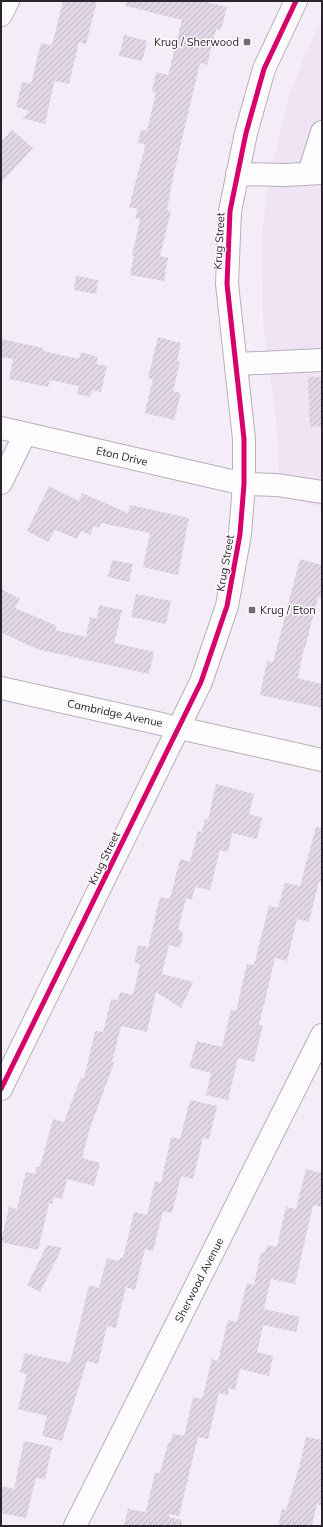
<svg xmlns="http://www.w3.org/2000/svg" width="323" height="1527" font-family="Mulish,sans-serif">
	<defs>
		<pattern id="building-hatch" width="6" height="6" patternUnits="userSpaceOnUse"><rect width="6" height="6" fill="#e0d6e5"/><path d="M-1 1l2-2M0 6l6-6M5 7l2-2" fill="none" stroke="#c0b8c5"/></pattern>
	</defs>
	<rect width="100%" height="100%" fill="#f4edf7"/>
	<!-- built -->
	<path fill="#efe3f4" d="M322,16V507L280,496L276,419L263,323L262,236L268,185L289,95Z"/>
	<!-- building -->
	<g fill="url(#building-hatch)">
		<path d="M63,1H97L86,44L79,42L69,84L55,81L54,83L45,124L22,118L30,111L16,107L22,82L31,84L41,43L52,45Z"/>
		<path d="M126,1H202L227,7L221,30L216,29L207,65L200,63L173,177L167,210L171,211L160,256L168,258L164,281L130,275L134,256H132L140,219L135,218L138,209L129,207L145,147L144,144L138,143L141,129L147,131L156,92L152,91L156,72L168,75L182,20L126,6Z"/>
		<path d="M124,35L147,41L142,61L119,56Z"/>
		<path d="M12,130L33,148L1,183V142Z"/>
		<path d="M76,276L98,280L96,294L74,290Z"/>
		<path d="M158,337L181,343L177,361L180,362L173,391L181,393L174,420L145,413L153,379L148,378Z"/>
		<path d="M1,339L43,348V351L79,359L81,352L98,357L96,364L107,366L101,392L92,390L90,397L77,394L79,386L50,380L48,387L9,379L13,359L1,357Z"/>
		<path d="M308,377H322V426L310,427Z"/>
		<path d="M49,486L79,501L82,493L128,513L130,505L189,518L178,575L143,567L150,534L149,533L101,523L99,528L94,526L90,535L81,531L77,539L55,530L48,542L27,531Z"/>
		<path d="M300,559L322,565V598L318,597L305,648L304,647L298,678L322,684V708L260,695L267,661L273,662Z"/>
		<path d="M112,560L133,564L129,582L108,577Z"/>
		<path d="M1,589L20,599L15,608L57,626L55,630L86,637L90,617L97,619L99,605L122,610L114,643L154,652L149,674L37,649L2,633L1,636Z"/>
		<path d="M136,594L171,601L166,624L131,617Z"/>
		<path d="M216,784L254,794L249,814L262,818L257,839L232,833L228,852L220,850L210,890L195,887L192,900L186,898L178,930L183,932L180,948L169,945L162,974L193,982L181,1008L156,992L147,1032L121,1026L112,1062L114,1063L90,1128L82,1158L100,1163L94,1186L67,1179L62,1199L54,1197L52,1204L49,1203L38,1250L1,1242L9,1207L17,1209L26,1172L35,1174L37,1166L40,1167L53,1119L64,1122L81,1077L84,1078L95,1031L103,1032L111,999L118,1000L120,992L133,995L140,964L134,962L138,945L148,947L160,897L170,899L180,859L190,862L198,831L202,832L205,819L208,820Z"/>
		<path d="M316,827L322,828V882L319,881L309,922L297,919L287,961L275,958L259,1025H263L254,1062L238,1058L228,1100L206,1095L211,1073L189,1067L197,1041L222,1047L231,1010L236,1011L247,964L254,965L269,906L278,908L285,883L300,886Z"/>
		<path d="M190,1100L217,1106L209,1139L203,1138L193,1179L181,1176L172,1213L163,1211L153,1251L145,1249L135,1290L126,1287L116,1328L107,1326L98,1364L87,1361L62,1441L42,1436L47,1416L18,1409L27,1374L20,1372L25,1353L70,1363L89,1285L99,1288L107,1258L119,1261L120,1258H123L134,1212L147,1215L155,1181L161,1183L171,1137L180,1139Z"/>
		<path d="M306,1169L322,1173V1207L313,1205L295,1284L271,1279L264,1309L300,1317L296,1332L263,1325L257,1352L273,1356L269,1376L240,1369L235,1390L229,1388L228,1395L219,1393L208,1439L198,1437L179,1516L169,1514V1517L182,1520L181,1526H124L128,1509L146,1512L155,1472L160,1473L168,1443H170L173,1434L184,1436L193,1397L202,1399L212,1359L218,1361L228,1320L237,1322L247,1283L254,1285L261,1252L265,1253L267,1245L277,1247L286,1207L296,1209Z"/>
		<path d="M47,1245L62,1248L40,1292L27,1285Z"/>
		<path d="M306,1437L322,1440V1506L317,1504L312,1526H278L282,1509L286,1510L300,1464Z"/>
		<path d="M24,1441L52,1447L45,1479L36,1478L26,1518L1,1513V1486L14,1489Z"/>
	</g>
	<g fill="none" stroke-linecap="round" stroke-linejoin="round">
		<defs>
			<g id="minor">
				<path d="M1,15L8,1"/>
				<path d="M309,173L322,132"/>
				<path d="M237,174L285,175L322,173"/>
				<path d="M236,364L322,360"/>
				<path d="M1,428L244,484L277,485L322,492"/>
				<path d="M1,483L25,434"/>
				<path d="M1,688L322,760"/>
				<path d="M1,1089L201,682L227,606L240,534L244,484V439L227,284L230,211L246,133L264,69L296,1"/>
				<path d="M75,1526L322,1035"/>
			</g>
		</defs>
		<!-- minor casing -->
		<use href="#minor" stroke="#b6b0b8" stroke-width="24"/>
		<!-- minor -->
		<use href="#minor" stroke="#fdfcfe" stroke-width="22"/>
		<defs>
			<path id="cycleway" d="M1,1089L201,682L227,606L240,534L244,484V439L227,284L230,211L246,133L264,69L296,1"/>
		</defs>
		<!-- cycleway casing -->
		<use href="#cycleway" stroke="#fdfafe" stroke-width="8"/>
		<!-- cycleway -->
		<use href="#cycleway" stroke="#d6006c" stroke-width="5"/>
	</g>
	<!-- markers -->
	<g fill="#716b73" stroke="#fdfafe" stroke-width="1.5">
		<rect x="243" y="38" width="8" height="8" rx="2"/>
		<rect x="248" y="606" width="8" height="8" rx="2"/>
	</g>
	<g text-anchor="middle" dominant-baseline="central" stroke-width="3" stroke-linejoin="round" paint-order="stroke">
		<!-- poi labels -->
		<g font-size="11" fill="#2a252c" stroke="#fdfafe" text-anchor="end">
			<text x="239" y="42">Krug / Sherwood</text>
			<text x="260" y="610" text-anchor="start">Krug / Eton</text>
		</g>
		<!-- street labels -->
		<g font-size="11" fill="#2a252c" stroke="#fdfafe">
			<text transform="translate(219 241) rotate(-87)">Krug Street</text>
			<text transform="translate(122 456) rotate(13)">Eton Drive</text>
			<text transform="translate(225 563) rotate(-80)">Krug Street</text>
			<text transform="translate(115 713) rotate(12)">Cambridge Avenue</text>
			<text transform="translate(104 858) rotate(-64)">Krug Street</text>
			<text transform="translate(199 1280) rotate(-63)">Sherwood Avenue</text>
		</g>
	</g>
	<!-- border -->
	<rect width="323" height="1527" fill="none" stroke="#2a252c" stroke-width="4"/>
</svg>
